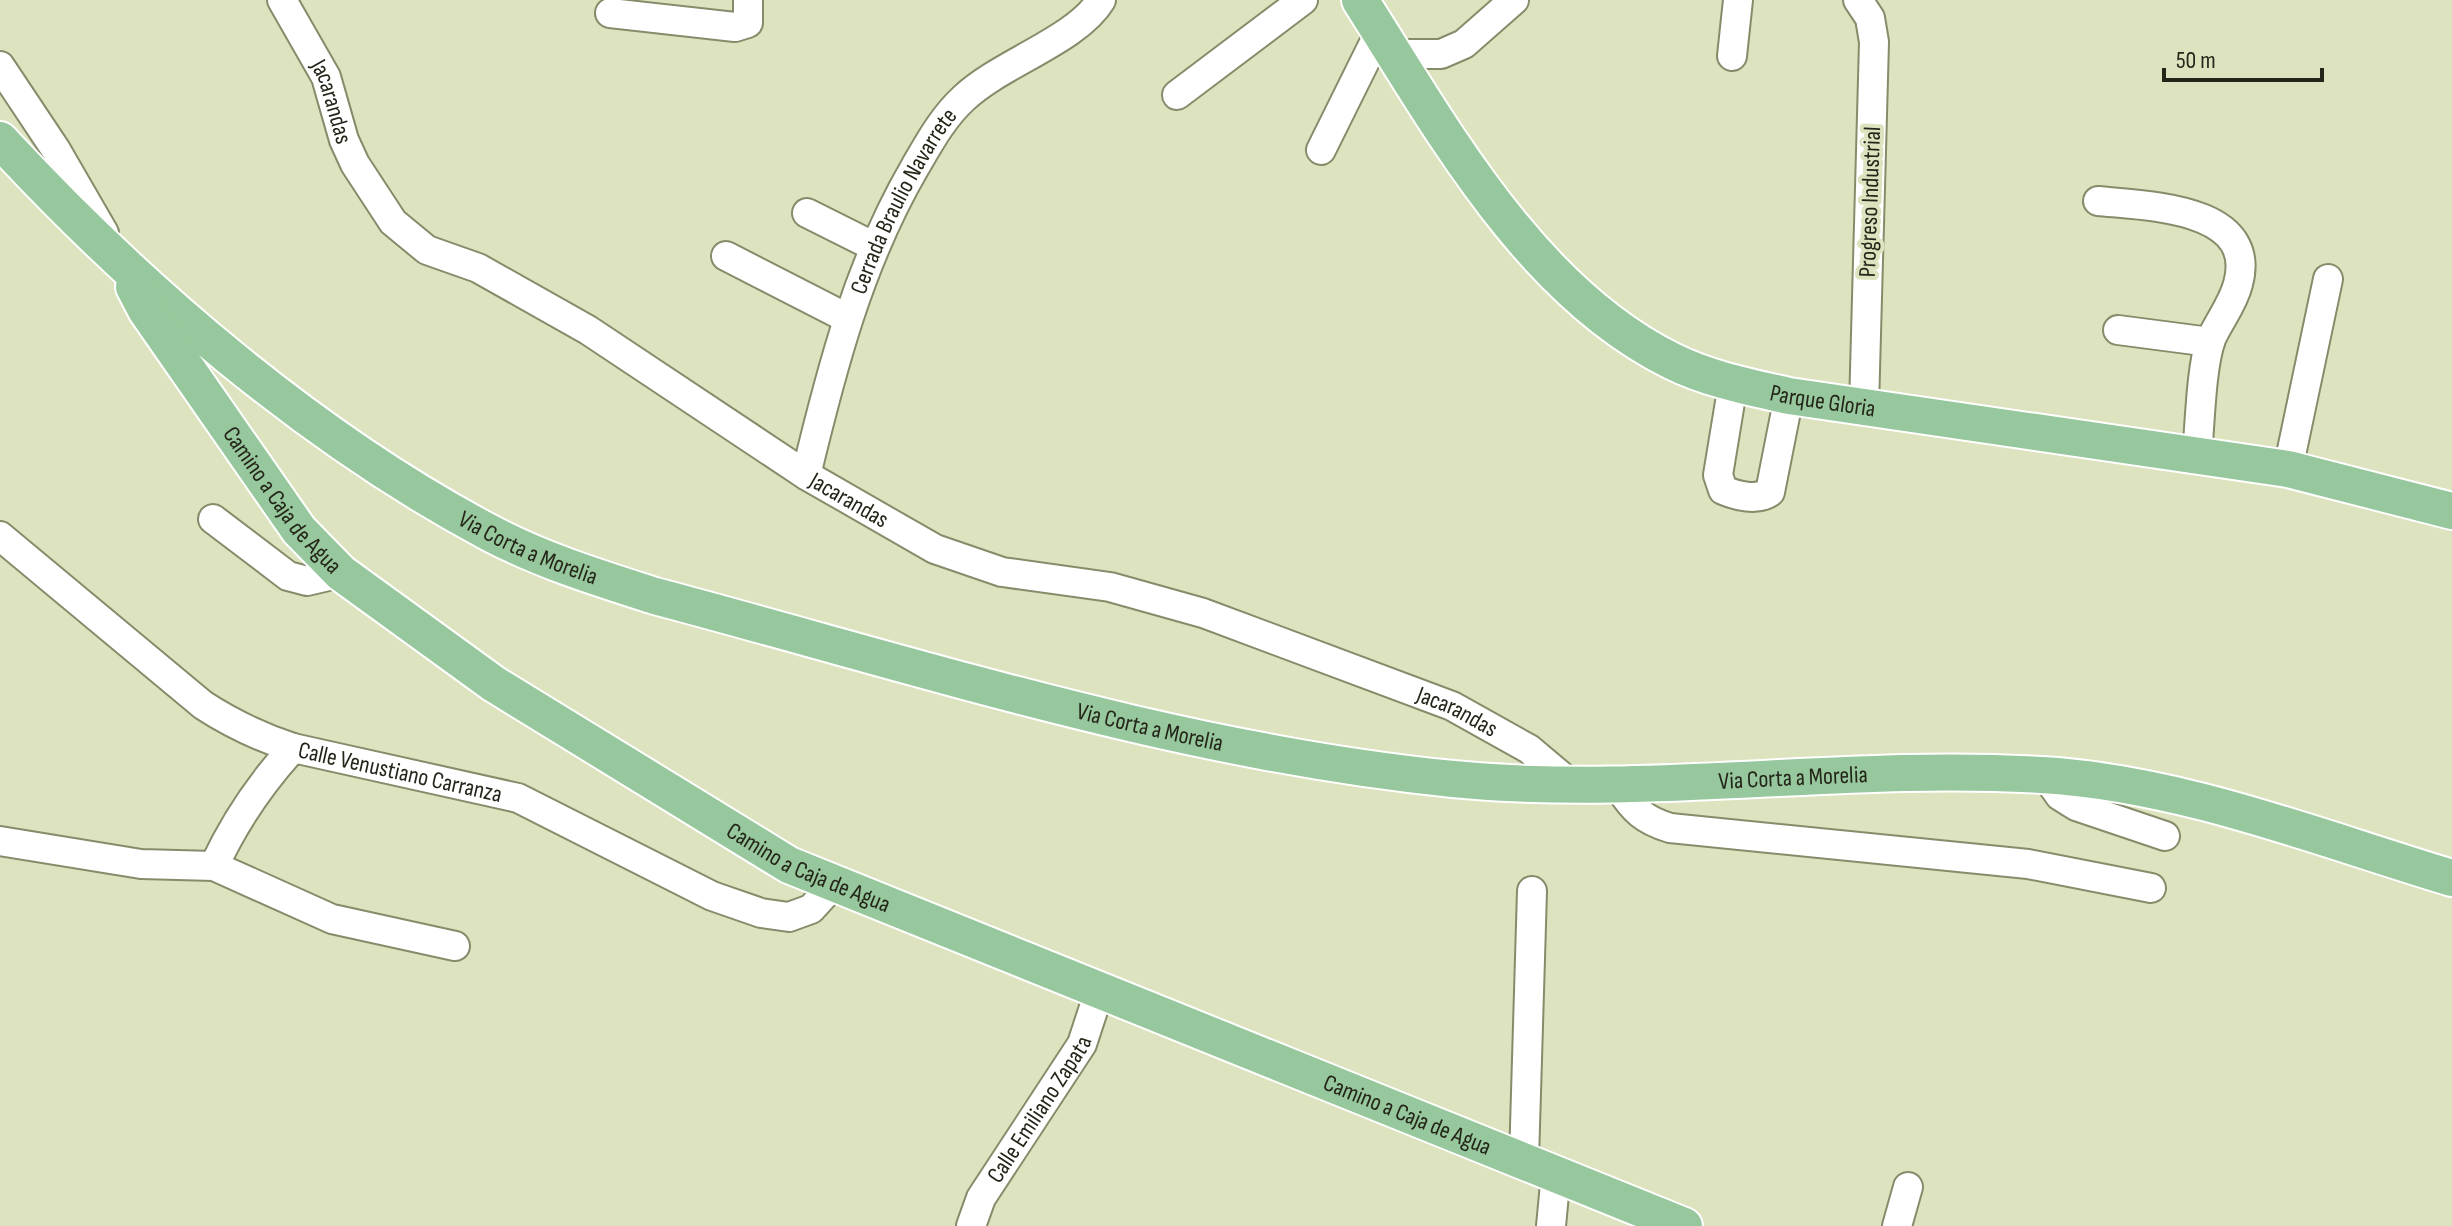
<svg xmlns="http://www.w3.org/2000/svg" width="2452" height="1226" font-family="'Sofia Sans Condensed',sans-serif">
	<rect width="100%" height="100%" fill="#dde3bf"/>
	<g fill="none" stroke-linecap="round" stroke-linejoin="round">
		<defs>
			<g id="minor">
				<path id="s1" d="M282,0L326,77L344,140L355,164L393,222L427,250L478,268L588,330L806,475L935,549L1002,572L1110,587L1203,613L1452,706L1529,749L1573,786"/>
				<path d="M1858,0L1870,18L1874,42L1864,407"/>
				<path d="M610,13L735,27L748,23V0"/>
				<path d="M1396,54H1441L1464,44L1514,0"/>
				<path d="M1732,56L1738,0"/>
				<path d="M0,66L56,150L104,233"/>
				<path d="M1177,95L1303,0"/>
				<path d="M1321,150L1380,31"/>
				<path d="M2098,201C2147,206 2259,207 2238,284C2233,304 2219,321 2211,339C2201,367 2200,424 2197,455"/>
				<path d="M807,213L873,246"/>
				<path d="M726,256L847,318"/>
				<path d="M2118,330L2210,342"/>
				<path d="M1733,384L1718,475L1723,490C1737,496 1757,501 1770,492L1789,396"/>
				<path d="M2288,469L2328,279"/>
				<path id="s2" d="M806,475C832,367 859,263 915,167C929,143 943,117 964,98C1001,63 1077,40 1101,0"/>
				<path d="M213,519L288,576L307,581L341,573"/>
				<path id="s3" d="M0,536L203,705C232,724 260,737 293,748L518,798L712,896L761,913L789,917L811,909L833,885"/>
				<path d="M2045,775L2060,796L2076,806L2165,836"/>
				<path d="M1619,787C1633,810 1644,820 1670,828L2028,864L2151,888"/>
				<path d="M0,841L141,864L214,866L332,919L455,946"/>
				<path d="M214,866C235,821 259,785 293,748"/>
				<path d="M1524,1160L1532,891"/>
				<path id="s4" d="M971,1226L981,1198L1082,1044L1100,989"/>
				<path d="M1551,1226L1556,1173"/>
				<path d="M1897,1226L1908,1187"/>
			</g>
			<g id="major">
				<path id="s5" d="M1360,0C1442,129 1530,291 1672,361C1708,379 1749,387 1789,396L2288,469L2452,511"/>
				<path id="s6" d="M0,140C139,290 309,437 490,533C543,561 599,578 655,596C918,666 1181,752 1453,779C1649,798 1845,763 2042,775C2181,783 2319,838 2452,878"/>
				<path id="s7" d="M134,287L146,310L299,530L341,573L494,684L789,865L1684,1226"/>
			</g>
		</defs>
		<!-- minor casing -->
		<use href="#minor" stroke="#868b6a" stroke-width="32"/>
		<!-- major casing -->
		<use href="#major" stroke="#fff" stroke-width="40"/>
		<!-- minor -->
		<use href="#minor" stroke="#fff" stroke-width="28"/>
		<!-- major -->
		<use href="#major" stroke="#97c79c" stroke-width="36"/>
	</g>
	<g text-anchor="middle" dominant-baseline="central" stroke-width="8" stroke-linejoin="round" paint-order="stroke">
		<!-- street labels -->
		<g font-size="24" fill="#242619" stroke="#dde3bf">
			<text stroke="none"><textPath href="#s1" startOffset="114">Jacarandas</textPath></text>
			<text transform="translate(1870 202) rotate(-88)">Progreso Industrial</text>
			<text stroke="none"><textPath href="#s2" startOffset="292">Cerrada Braulio Navarrete</textPath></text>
			<text stroke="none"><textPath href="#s5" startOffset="640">Parque Gloria</textPath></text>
			<text stroke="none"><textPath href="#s7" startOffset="260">Camino a Caja de Agua</textPath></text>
			<text stroke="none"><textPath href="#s1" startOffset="786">Jacarandas</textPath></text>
			<text stroke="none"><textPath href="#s6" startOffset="672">Via Corta a Morelia</textPath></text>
			<text stroke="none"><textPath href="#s1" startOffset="1434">Jacarandas</textPath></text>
			<text stroke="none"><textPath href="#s6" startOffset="1320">Via Corta a Morelia</textPath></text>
			<text stroke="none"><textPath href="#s3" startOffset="474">Calle Venustiano Carranza</textPath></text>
			<text stroke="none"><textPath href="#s6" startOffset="1968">Via Corta a Morelia</textPath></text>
			<text stroke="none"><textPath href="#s7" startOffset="908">Camino a Caja de Agua</textPath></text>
			<text stroke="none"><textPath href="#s4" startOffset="136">Calle Emiliano Zapata</textPath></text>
			<text stroke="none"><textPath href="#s7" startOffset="1556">Camino a Caja de Agua</textPath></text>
		</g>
	</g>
	<!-- scale -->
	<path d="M2164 68v12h158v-12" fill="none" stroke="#242619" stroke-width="4"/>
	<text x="2176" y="68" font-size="24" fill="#242619" stroke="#dde3bf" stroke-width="6" paint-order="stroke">50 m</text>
</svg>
